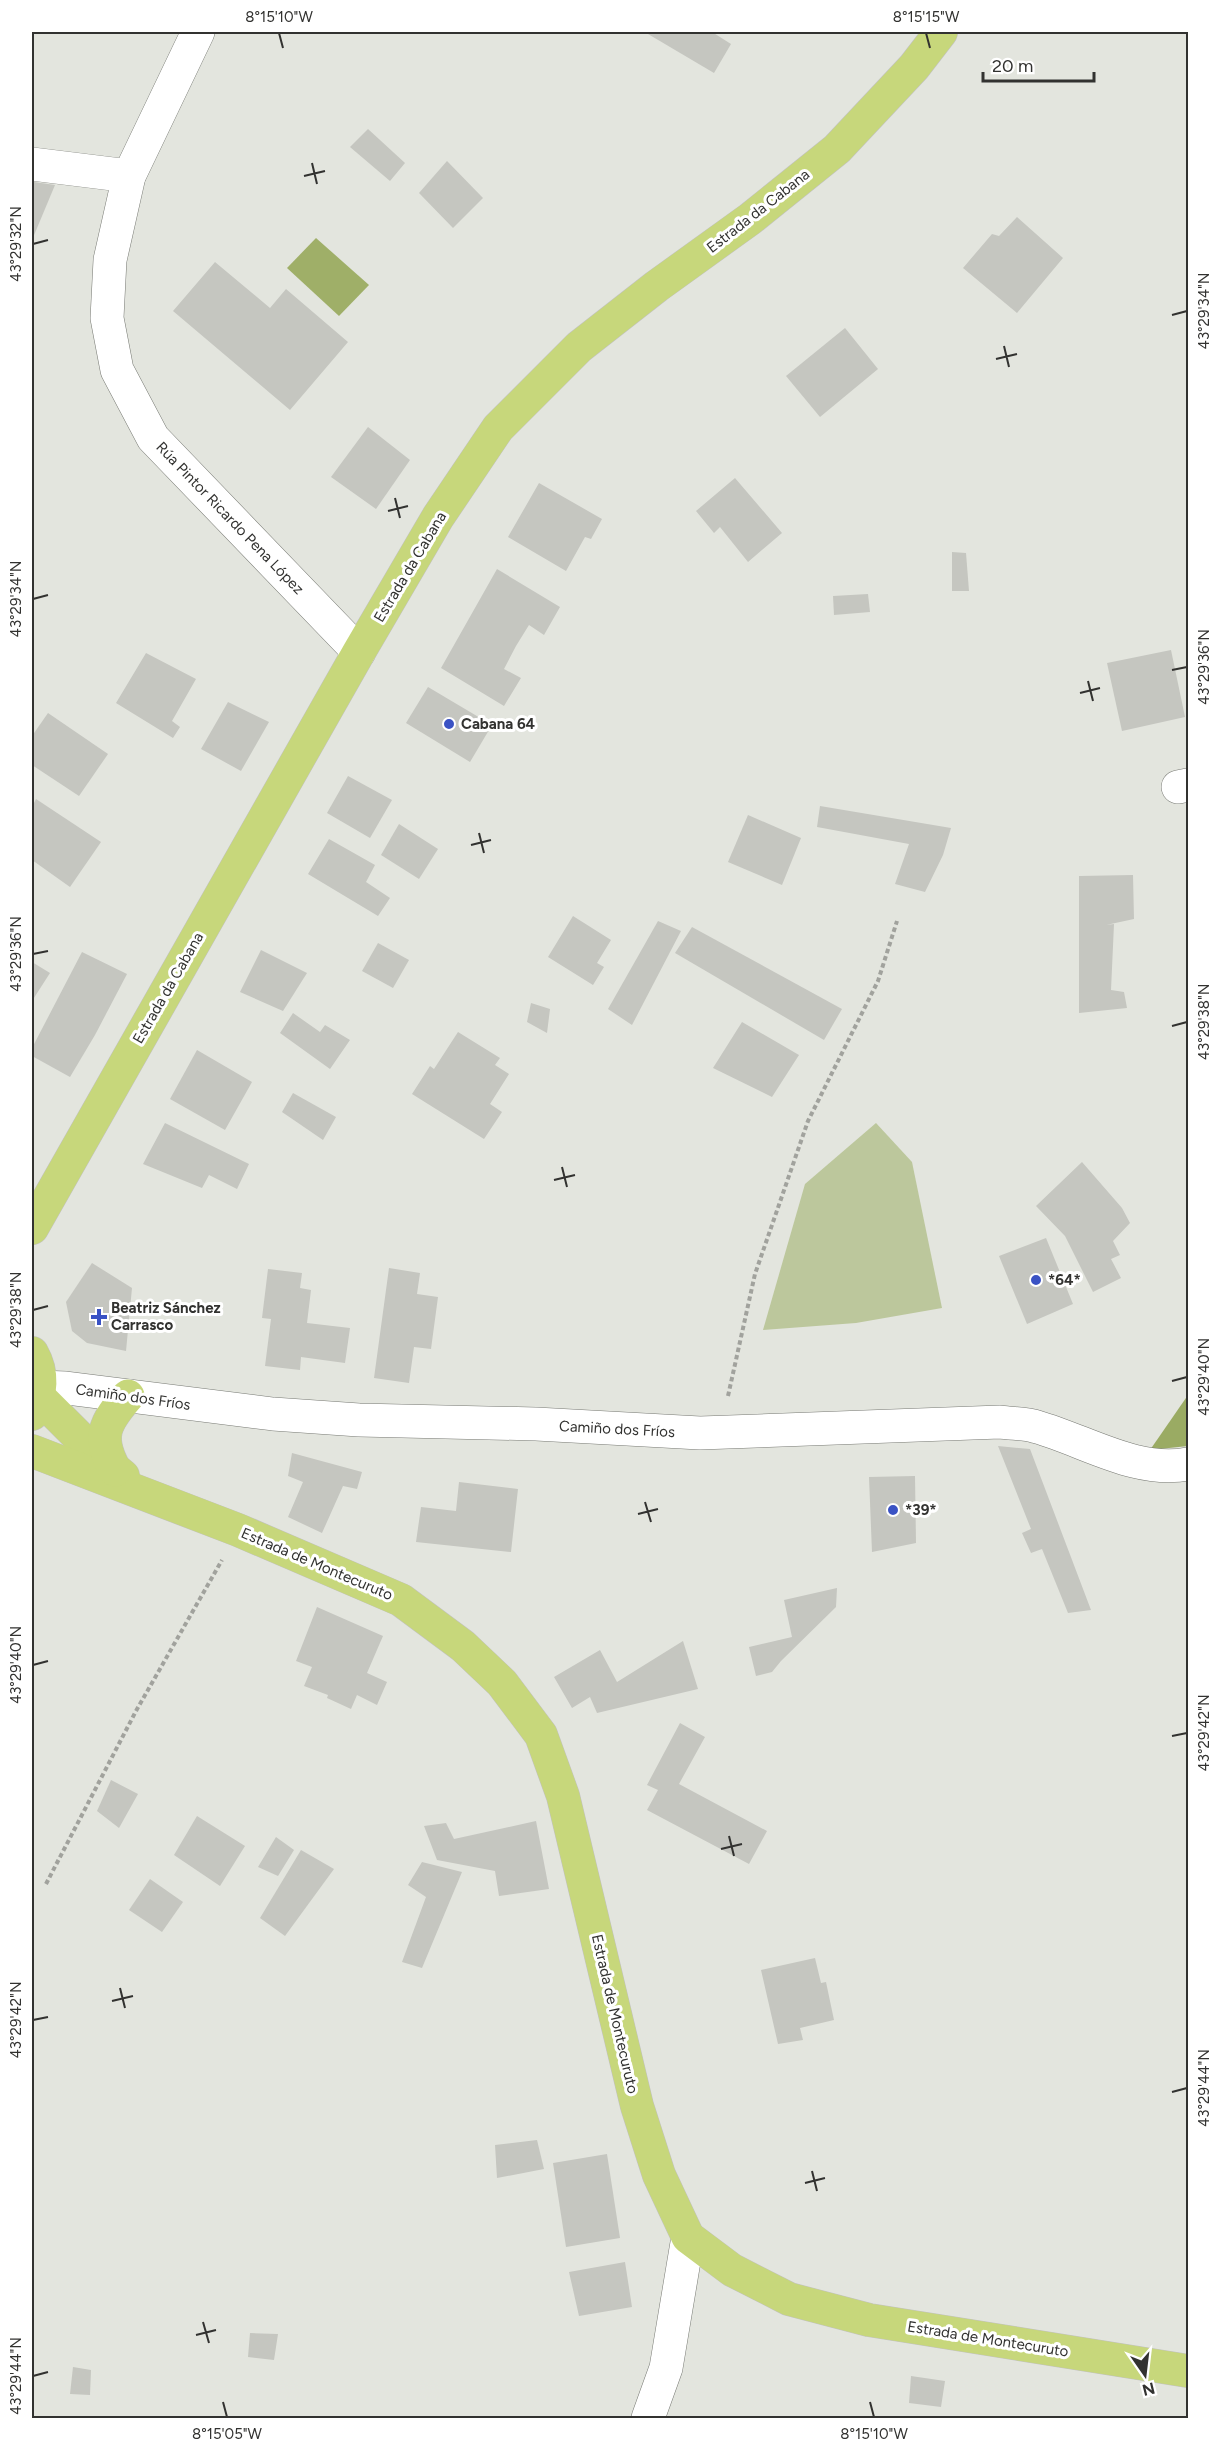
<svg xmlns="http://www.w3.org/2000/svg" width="1220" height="2450" font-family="Figtree,sans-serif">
	<rect width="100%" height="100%" fill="#e3e5de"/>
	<!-- green -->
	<path fill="#bcc79c" d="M876,1123L912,1162L942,1308L856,1323L763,1330L805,1184Z"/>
	<!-- forest -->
	<path fill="#9aab63" d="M1188,1395V1446L1150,1450Z"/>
	<!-- water -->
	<path fill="#9faf68" d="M316,238L369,285L339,316L287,268Z"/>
	<!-- building -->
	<g fill="#c5c6c0">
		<path d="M649,32H712L731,44L714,73L648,34Z"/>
		<path d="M368,129L405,163L390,181L350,147Z"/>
		<path d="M447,161L483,198L453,228L419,193Z"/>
		<path d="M34,182L55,185L32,240V188Z"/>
		<path d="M1017,217L1063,258L1017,313L963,268L992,234L999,236Z"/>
		<path d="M215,262L270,308L286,289L348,342L290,410L173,311Z"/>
		<path d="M845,328L878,369L820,417L786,376Z"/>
		<path d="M368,427L410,460L376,509L331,477Z"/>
		<path d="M735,478L782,533L748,562L720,527L714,533L696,511Z"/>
		<path d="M539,483L602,519L591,539L585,537L566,571L508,537Z"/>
		<path d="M952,552L966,553L969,591H952Z"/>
		<path d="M497,569L560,607L544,635L529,625L516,646L504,669L521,678L504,706L441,668Z"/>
		<path d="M868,594L870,612L834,615L833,596Z"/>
		<path d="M1171,650L1185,717L1122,731L1107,663Z"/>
		<path d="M146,653L196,679L172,721L180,727L173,738L116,703Z"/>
		<path d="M428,687L492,725L470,762L406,723Z"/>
		<path d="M228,702L269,722L241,771L201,749Z"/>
		<path d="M48,713L108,754L79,796L32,765V736Z"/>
		<path d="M348,776L392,800L370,838L327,813Z"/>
		<path d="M36,799L101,842L70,887L32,860V807Z"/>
		<path d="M820,806L951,828L943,855L925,892L895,884L909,844L817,827Z"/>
		<path d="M748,815L801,838L782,885L728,862Z"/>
		<path d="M399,824L438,849L419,879L381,855Z"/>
		<path d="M329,839L375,865L366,882L390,898L378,916L308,874Z"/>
		<path d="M1133,875L1134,919L1106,925L1114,924L1111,990L1124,992L1127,1008L1079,1013V876Z"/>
		<path d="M573,916L611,940L597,963L604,967L593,985L548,957Z"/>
		<path d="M658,921L681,931L632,1025L608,1009Z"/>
		<path d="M692,927L842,1009L824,1040L675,953Z"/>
		<path d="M378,943L409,960L393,988L362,971Z"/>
		<path d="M261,950L307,973L283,1011L240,992Z"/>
		<path d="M82,952L127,974L95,1035L70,1077L32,1056V1048Z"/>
		<path d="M32,962L50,973L32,1001Z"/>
		<path d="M531,1003L550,1009L547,1033L527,1022Z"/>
		<path d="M293,1013L320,1032L325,1025L350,1040L330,1069L280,1033Z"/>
		<path d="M742,1022L799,1055L772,1097L713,1068Z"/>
		<path d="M458,1032L500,1058L495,1065L509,1074L490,1104L502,1112L484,1139L412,1094L430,1066L434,1069Z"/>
		<path d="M197,1050L252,1082L225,1130L170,1099Z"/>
		<path d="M293,1093L336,1117L323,1140L282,1112Z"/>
		<path d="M165,1123L249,1164L237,1189L209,1175L202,1188L143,1164Z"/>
		<path d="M1082,1162L1122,1208L1130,1223L1113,1241L1120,1255L1111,1259L1121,1278L1093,1292L1065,1236L1036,1206Z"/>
		<path d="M1046,1238L1073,1304L1027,1324L999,1256Z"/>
		<path d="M92,1263L132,1288L126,1351L87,1343L72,1331L66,1302Z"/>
		<path d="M389,1268L420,1273L417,1294L438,1297L431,1349L414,1347L409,1383L374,1378Z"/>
		<path d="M268,1269L302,1273L300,1288L311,1290L307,1323L350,1328L345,1363L301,1357L300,1370L265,1366L271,1319L262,1318Z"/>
		<path d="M998,1446L1030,1449L1091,1610L1068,1613L1042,1549L1031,1553L1022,1533L1031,1529Z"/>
		<path d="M292,1453L362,1472L357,1489L343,1486L322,1533L288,1517L303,1482L288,1476Z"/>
		<path d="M915,1476L916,1543L872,1552L869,1477Z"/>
		<path d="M459,1482L518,1489L511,1552L416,1542L421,1507L456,1511Z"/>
		<path d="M837,1588L836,1607L781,1661L772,1672L756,1676L749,1647L792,1637L784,1600Z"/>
		<path d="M317,1607L383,1636L367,1673L387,1682L377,1705L357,1695L351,1709L327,1698L328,1695L304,1686L312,1667L296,1661Z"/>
		<path d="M683,1641L698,1689L597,1713L590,1697L572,1708L554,1677L600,1650L617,1682Z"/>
		<path d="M680,1723L705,1737L679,1784L767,1831L749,1864L647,1810L658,1790L647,1785Z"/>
		<path d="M111,1780L138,1794L119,1828L97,1811Z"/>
		<path d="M197,1816L245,1846L220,1886L174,1855Z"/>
		<path d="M536,1821L549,1889L499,1896L495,1871L437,1860L424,1826L446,1823L454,1839Z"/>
		<path d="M276,1837L294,1850L278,1876L258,1867Z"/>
		<path d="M301,1850L334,1869L285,1936L260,1918Z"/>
		<path d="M422,1862L462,1872L422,1968L402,1962L426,1897L408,1885Z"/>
		<path d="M150,1879L183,1902L162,1932L129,1910Z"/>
		<path d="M815,1958L821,1983L826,1982L834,2020L800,2028L803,2040L778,2044L761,1970Z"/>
		<path d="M537,2140L544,2169L497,2178L495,2145Z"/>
		<path d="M607,2154L620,2238L566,2247L553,2163Z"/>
		<path d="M625,2262L632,2307L579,2316L569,2272Z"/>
		<path d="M250,2333L278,2334L274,2360L248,2357Z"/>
		<path d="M73,2367L91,2370L90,2395L70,2394Z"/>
		<path d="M911,2376L945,2381L941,2407L909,2403Z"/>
	</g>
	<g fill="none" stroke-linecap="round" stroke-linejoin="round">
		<defs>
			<g id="minor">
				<path d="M198,32L129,176L110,260L107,318L117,370L153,438L359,652"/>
				<path d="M32,164L129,176"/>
				<path d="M1178,787L1188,785"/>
				<path d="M40,1387L66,1388L273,1414L359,1420L536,1424L700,1433L1000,1422C1012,1424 1026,1423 1037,1427C1086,1441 1137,1474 1188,1464"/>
				<path d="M648,2418L666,2368L688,2237"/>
			</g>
			<g id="major">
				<path d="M32,1228L359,652L438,517L498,428L579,347L657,286L750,219L837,149L914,67L941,32"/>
				<path d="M32,1353C44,1374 41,1393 32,1414"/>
				<path d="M39,1397L94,1452L123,1476"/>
				<path d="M32,1451L238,1530L401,1600L463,1646L502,1683L541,1735L563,1796L637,2106L659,2175L688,2237L732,2270L789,2299L869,2320L1188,2371"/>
				<path d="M115,1470C97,1437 104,1423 128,1396"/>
			</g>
		</defs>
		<!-- minor casing -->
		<use href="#minor" stroke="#787a74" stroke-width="34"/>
		<!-- major casing -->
		<use href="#major" stroke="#c2c2c1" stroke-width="34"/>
		<!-- path -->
		<g stroke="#a1a29d" stroke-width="4" stroke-dasharray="4.5 3" stroke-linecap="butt">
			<path d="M728,1396L755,1274L808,1121L878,981L897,921"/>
			<path d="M46,1884L136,1711L222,1560"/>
		</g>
		<!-- minor -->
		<use href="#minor" stroke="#fff" stroke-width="33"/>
		<!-- major -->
		<use href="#major" stroke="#c7d77b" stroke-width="33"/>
	</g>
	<!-- ticks -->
	<path fill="none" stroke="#323230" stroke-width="2" d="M279,33L283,48M926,33L930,48M312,163L317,184M304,176L325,171M33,244L48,240M1172,315L1187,311M1004,346L1009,367M996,359L1017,354M395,498L400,518M388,511L408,506M33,599L48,595M1172,670L1187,667M1088,681L1093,701M1080,693L1100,688M479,833L484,853M471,845L491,840M33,954L48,951M1172,1026L1187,1022M562,1167L567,1187M554,1180L575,1175M33,1310L48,1306M1172,1381L1187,1377M645,1502L651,1522M638,1514L658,1509M33,1665L48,1661M1172,1736L1187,1733M729,1836L734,1856M721,1849L742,1844M120,1988L125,2008M112,2001L133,1996M33,2020L48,2017M1172,2092L1187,2088M812,2171L817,2191M805,2183L825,2178M203,2322L209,2343M196,2335L216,2330M33,2376L48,2372M223,2402L227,2417M870,2402L874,2417"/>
	<!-- markers -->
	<g fill="#3a52c4" stroke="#fff" stroke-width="2">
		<circle cx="449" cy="724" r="6"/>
		<circle cx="1036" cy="1280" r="6"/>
		<path d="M96 1308h6v6h6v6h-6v6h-6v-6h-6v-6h6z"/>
		<circle cx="893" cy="1510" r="6"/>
	</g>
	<g text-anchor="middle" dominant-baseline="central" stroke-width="6" stroke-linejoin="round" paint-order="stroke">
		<!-- street labels -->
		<g font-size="15" fill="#323230" stroke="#fff">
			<text transform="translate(758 211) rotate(-38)">Estrada da Cabana</text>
			<text transform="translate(230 518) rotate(46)">Rúa Pintor Ricardo Pena López</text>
			<text transform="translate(410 567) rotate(-59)">Estrada da Cabana</text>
			<text transform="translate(168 988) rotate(-60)">Estrada da Cabana</text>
			<text transform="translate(133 1397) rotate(8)">Camiño dos Fríos</text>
			<text transform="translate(617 1429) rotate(3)">Camiño dos Fríos</text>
			<text transform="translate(317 1564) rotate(23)">Estrada de Montecuruto</text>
			<text transform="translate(615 2014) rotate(77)">Estrada de Montecuruto</text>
			<text transform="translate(988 2339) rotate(9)">Estrada de Montecuruto</text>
		</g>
		<!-- poi labels -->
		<g font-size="15" font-weight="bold" fill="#323230" stroke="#fff" text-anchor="start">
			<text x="461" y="724">Cabana 64</text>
			<text x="1048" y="1280">*64*</text>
			<text x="111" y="1308">Beatriz Sánchez<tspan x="111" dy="17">Carrasco</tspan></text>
			<text x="905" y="1510">*39*</text>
		</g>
	</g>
	<!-- border -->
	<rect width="1220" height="2450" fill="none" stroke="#ffffff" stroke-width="66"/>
	<!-- north arrow -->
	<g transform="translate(1145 2375) rotate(166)" stroke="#ffffff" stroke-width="4.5" paint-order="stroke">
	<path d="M0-4.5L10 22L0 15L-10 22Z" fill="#323230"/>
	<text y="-9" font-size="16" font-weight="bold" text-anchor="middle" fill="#323230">N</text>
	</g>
	<!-- scale -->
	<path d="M983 72v9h111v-9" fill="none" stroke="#323230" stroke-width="3"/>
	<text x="992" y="72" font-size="18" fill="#323230" stroke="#ffffff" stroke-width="4.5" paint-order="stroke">20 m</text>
	<rect x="33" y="33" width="1154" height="2384" fill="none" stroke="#323230" stroke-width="2"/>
	<g font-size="15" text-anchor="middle" fill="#323230">
		<text x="279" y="22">8°15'10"W</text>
		<text x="926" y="22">8°15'15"W</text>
		<text transform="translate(16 244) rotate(-90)" y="5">43°29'32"N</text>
		<text transform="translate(1204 311) rotate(-90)" y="5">43°29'34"N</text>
		<text transform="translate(16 599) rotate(-90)" y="5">43°29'34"N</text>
		<text transform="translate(1204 667) rotate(-90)" y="5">43°29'36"N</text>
		<text transform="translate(16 954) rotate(-90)" y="5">43°29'36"N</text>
		<text transform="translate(1204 1022) rotate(-90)" y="5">43°29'38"N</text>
		<text transform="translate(16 1310) rotate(-90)" y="5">43°29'38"N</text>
		<text transform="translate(1204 1377) rotate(-90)" y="5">43°29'40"N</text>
		<text transform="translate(16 1665) rotate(-90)" y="5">43°29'40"N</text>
		<text transform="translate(1204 1733) rotate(-90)" y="5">43°29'42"N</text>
		<text transform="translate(16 2020) rotate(-90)" y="5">43°29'42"N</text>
		<text transform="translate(1204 2088) rotate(-90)" y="5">43°29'44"N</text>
		<text transform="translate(16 2376) rotate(-90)" y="5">43°29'44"N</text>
		<text x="227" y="2439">8°15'05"W</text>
		<text x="874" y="2439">8°15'10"W</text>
	</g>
</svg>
